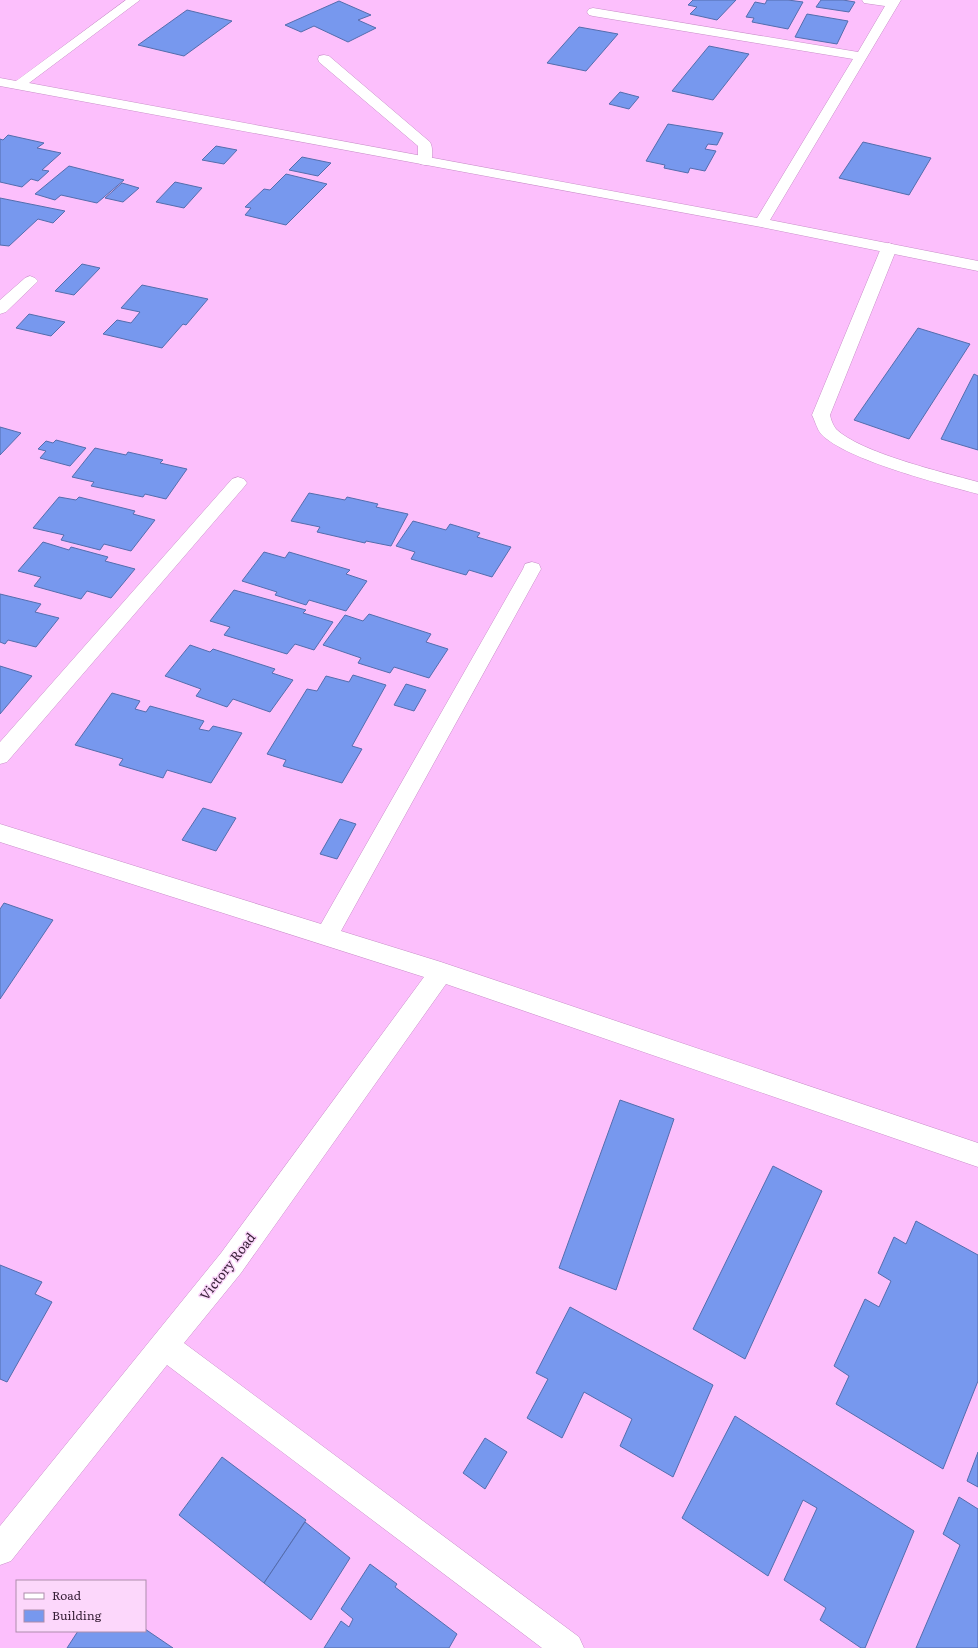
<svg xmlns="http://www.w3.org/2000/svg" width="978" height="1648" font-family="Literata,serif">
	<rect width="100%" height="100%" fill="#fcbffc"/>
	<!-- building -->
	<g fill="#7798ee" stroke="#546dad">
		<path d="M693,0H736L717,20L690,14L697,7L688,5Z"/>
		<path d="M767,0H788L803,2L788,29L752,22L754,18L746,17L755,2L765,4Z"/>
		<path d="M821,0H843L855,2L849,12L816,7Z"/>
		<path d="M339,1L371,15L358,20L376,28L348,42L314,26L301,32L285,25Z"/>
		<path d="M187,10L232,21L184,56L138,45Z"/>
		<path d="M807,14L848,21L837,44L795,37Z"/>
		<path d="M579,27L618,34L586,71L547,63Z"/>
		<path d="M709,46L749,54L713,100L672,91Z"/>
		<path d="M620,92L639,97L629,109L609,104Z"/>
		<path d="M668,124L723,133L717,145L708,144L705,149L716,151L705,171L690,168L688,173L664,168L665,165L646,161Z"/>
		<path d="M8,135L44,143L37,148L61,153L42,170L49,171L38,181L31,179L22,187L0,182V139L3,140Z"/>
		<path d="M863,142L931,158L909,195L839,178Z"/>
		<path d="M216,146L237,150L224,164L202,160Z"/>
		<path d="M302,157L331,163L318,176L289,170Z"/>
		<path d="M69,166L124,180L97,203L61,195L55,200L35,194Z"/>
		<path d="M286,174L327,184L286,225L245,215L251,208L245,207L264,189L270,190Z"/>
		<path d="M175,182L202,188L184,208L156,202Z"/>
		<path d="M122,183L139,188L123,202L105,198Z"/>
		<path d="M0,198L65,211L53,223L38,219L9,246L0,245Z"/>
		<path d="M82,264L100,268L74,295L55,291Z"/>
		<path d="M142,285L208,299L186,325L183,324L162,348L103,334L117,320L131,323L140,312L121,308Z"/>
		<path d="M29,314L65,322L51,336L16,328Z"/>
		<path d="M918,328L970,344L909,439L854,420Z"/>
		<path d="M974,374L978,376V450L941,439Z"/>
		<path d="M0,427L21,433L0,455Z"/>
		<path d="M56,440L86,448L70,466L40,458L46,451L38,449L46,441L53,443Z"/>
		<path d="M95,448L126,455L128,452L163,460L160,463L187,469L166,499L145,494L143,497L91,486L94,482L72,477Z"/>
		<path d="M309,493L345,500L347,497L378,504L376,507L408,514L391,546L366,541L365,543L317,532L320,527L291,521Z"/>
		<path d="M59,497L76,500L79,497L135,511L133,514L155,520L131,551L104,544L100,550L61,540L64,535L33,528Z"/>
		<path d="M413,521L446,530L450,524L480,533L477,537L511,547L492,577L469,570L466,575L411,559L415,552L396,546Z"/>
		<path d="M43,542L69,550L71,547L108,557L105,561L135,569L111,598L87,591L81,599L34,586L41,577L18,571Z"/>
		<path d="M264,552L285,558L289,552L350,570L346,574L367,581L346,611L309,600L306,605L275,595L277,592L242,581Z"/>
		<path d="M234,590L306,610L303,613L333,622L314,650L295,644L287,654L224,635L230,627L210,621Z"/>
		<path d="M0,594L41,604L35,612L59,618L36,647L8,640L5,644L0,642Z"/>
		<path d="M369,614L431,634L426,642L448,649L429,678L394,667L390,673L358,663L361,658L323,645L345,615L363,621Z"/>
		<path d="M190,645L210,652L213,649L275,669L272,673L293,680L270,712L233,699L227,707L196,696L201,689L165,676Z"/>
		<path d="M0,666L32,676L0,714Z"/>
		<path d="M353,675L386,685L352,746L362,749L342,783L283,766L286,760L267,754L307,689L317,691L326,676L349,682Z"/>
		<path d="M406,684L426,690L414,711L394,705Z"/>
		<path d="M112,693L140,701L135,709L146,712L150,706L204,721L199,729L209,731L213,726L242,733L211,783L167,770L163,778L119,765L123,759L75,745Z"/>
		<path d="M203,808L236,818L216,851L182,840Z"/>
		<path d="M340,819L356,824L337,859L320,854Z"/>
		<path d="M4,903L53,920L0,999V909Z"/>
		<path d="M620,1100L674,1119L616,1290L559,1268Z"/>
		<path d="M773,1166L822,1191L745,1359L693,1329Z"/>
		<path d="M916,1221L978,1255V1381L943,1469L836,1404L849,1376L834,1366L865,1299L879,1307L891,1281L878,1273L894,1237L906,1244Z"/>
		<path d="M0,1265L42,1282L35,1294L52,1302L7,1382L0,1379Z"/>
		<path d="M570,1307L713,1385L673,1477L620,1446L632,1419L584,1392L562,1438L527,1418L548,1379L536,1373Z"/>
		<path d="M735,1416L914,1531L865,1648H861L820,1620L826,1608L784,1580L817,1508L803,1500L768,1576L682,1518Z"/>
		<path d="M485,1438L507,1452L485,1489L463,1473Z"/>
		<path d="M978,1452V1487L967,1481Z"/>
		<path d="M222,1457L306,1520L264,1583L179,1515Z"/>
		<path d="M959,1497L978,1509V1648H916L960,1545L943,1534Z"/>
		<path d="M305,1522L350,1558L311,1620L264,1583Z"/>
		<path d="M370,1564L397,1584L395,1587L457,1634L449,1648H324L341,1621L349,1627L353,1619L341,1609Z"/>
		<path d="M145,1629L173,1648H67L78,1631H145Z"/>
	</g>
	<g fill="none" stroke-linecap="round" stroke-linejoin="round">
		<defs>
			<g id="lane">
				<path d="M324,55L329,56L430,142C433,147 433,159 430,164L425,165L420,164L418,161V146L319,62L318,59L319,56Z"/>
				<path d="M889,243L894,245L897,248L830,415C831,420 833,425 836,429C861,453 942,472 978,482V494C941,484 846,460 821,434C817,429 815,421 812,415L881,248L884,245Z"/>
			</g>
			<g id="street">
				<path d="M126,0H140L29,83L757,218L853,59L593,16L589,15L587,12L589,9L593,8L858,52L885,6L864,3L862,0H901L770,220L978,261V271L761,227L0,86V78L16,81Z"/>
				<path d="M30,276L35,278L38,281L35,284L6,312L0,314V300L25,278Z"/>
				<path d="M238,477L244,479L247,483L244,487L7,762L0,764V742L232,479Z"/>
				<path d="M532,562L539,564L541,569L341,931L441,962L978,1143V1167L446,984L241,1273L184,1343L579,1637L584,1648H542L167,1365L11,1561L0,1565V1526L221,1253L424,977L0,842V824L321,924L523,569L525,564Z"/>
			</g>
		</defs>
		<!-- lane casing -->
		<use href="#lane" stroke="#c88ec8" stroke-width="1"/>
		<!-- street casing -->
		<use href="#street" stroke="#c88ec8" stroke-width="1"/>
		<!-- lane -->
		<use href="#lane" fill="#fff" fill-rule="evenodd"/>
		<!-- street -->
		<use href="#street" fill="#fff" fill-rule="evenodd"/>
	</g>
	<g text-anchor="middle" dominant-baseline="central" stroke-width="3" stroke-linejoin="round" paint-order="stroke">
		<!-- near-street labels -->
		<g font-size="13" fill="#361f36" stroke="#fcd7fb">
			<text transform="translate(227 1266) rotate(-52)">Victory Road</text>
		</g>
	</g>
	<!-- legend -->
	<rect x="16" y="1580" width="130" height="52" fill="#fcd7fb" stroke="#ad8dac"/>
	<rect x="24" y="1593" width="20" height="6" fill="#ffffff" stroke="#ad8dac"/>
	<text x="52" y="1600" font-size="12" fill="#361f36">Road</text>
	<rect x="24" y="1610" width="20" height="12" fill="#7798ee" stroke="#ad8dac"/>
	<text x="52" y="1620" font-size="12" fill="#361f36">Building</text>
</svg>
